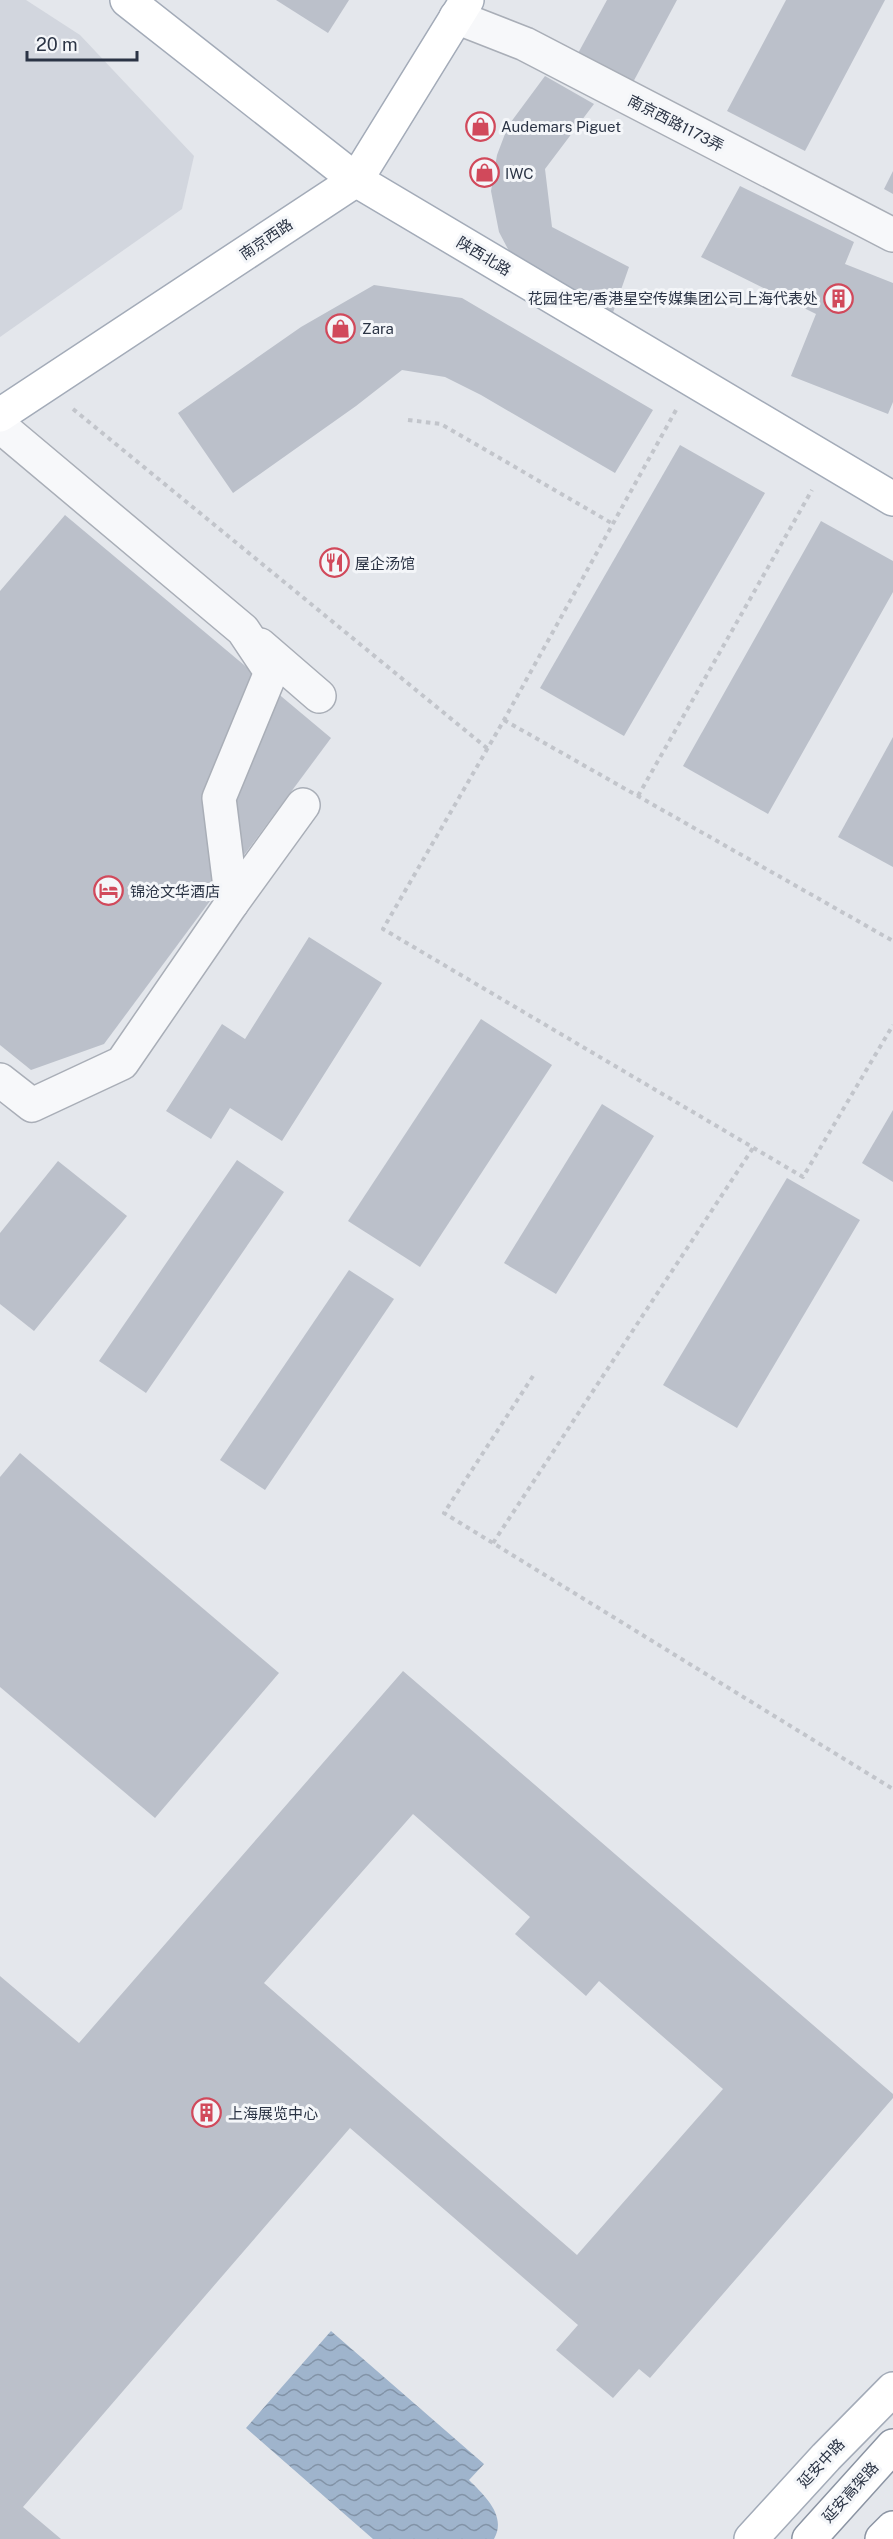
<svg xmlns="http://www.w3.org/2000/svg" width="893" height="2539" font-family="'Public Sans','Noto Sans SC',sans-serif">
	<defs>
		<pattern id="water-waves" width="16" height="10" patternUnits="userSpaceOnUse" patternTransform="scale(1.5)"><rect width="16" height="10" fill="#9fb4cc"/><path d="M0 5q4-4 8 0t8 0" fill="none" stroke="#8293a7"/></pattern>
	</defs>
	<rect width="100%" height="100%" fill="#e4e7ec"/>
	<!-- built -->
	<path fill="#d2d6de" d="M0,0H26L80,35L194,156L182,209L0,337Z"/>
	<!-- water -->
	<path fill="url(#water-waves)" d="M331,2331L484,2464L469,2480C485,2496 507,2516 494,2539H373L246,2428Z"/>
	<!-- building -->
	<g fill="#bbc0ca" fill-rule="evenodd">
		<path d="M276,0H349L328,33Z"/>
		<path d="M607,0H677L631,86L576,57Z"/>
		<path d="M786,0H885L805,151L727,111Z"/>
		<path d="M545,76L594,104L545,169L552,227L629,267L609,324L523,278L499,232L491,191L497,155L508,126Z"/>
		<path d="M893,171V194L884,189Z"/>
		<path d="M740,186L854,242L845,264L893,283V402L888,414L791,376L816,314L701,257Z"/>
		<path d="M374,285L462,298L653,410L615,473L481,395L445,377L402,370L356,406L233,493L178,413L301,327Z"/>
		<path d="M680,445L765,493L624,736L540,688Z"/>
		<path d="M65,515L331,738L104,1044L31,1070L0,1045V591Z"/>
		<path d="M821,521L893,561V592L768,814L683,766Z"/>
		<path d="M893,737V867L838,837Z"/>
		<path d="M309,937L382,983L282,1141L230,1108L211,1139L166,1111L222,1024L245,1039Z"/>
		<path d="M481,1019L552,1065L420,1267L348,1221Z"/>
		<path d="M602,1104L654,1136L556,1294L504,1263Z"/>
		<path d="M893,1110V1182L862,1163Z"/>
		<path d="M237,1160L284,1192L146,1393L99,1361Z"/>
		<path d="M58,1161L127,1216L34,1331L0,1304V1233Z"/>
		<path d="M787,1178L860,1220L737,1428L663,1385Z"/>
		<path d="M349,1270L394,1299L265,1490L220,1460Z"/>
		<path d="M20,1453L279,1673L155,1818L0,1687V1477Z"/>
		<path d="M403,1671L893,2094V2098L650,2378L639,2369L613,2398L556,2350L578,2325L350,2128L23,2507L61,2539H0V1976L79,2043ZM413,1814L530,1917L515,1934L586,1996L599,1981L723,2089L577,2255L264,1983Z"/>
	</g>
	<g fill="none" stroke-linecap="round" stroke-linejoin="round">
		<defs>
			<g id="minor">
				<path d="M456,17L525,44L893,235"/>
				<path d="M0,426L243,630L271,672L219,798L232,903L122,1063L32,1105L0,1080"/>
				<path d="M260,645L319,696"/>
				<path d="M232,903L303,805"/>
			</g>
			<g id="major">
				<path d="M127,0L356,180L893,499"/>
				<path d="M0,415L356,180L467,0"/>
				<path d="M751,2539L826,2457L893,2389"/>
			</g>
			<g id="highway">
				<path d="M809,2539L893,2446"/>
				<path d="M882,2539L893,2528"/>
			</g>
		</defs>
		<!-- minor casing -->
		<use href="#minor" stroke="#a9aeb7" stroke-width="36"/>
		<!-- major casing -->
		<use href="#major" stroke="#a3abb8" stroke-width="36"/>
		<!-- highway casing -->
		<use href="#highway" stroke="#8b94a3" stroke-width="36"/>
		<!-- path -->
		<g stroke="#c2c5cb" stroke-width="4" stroke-dasharray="4.5 4.5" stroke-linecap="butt">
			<path d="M73,409L488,749"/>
			<path d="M676,410L504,720L383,929L803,1177L893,1025"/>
			<path d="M408,420L441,424L613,524"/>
			<path d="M504,720L893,941"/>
			<path d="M638,796L812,490"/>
			<path d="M533,1376L444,1513L893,1789"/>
			<path d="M493,1543L753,1148"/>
		</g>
		<!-- minor -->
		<use href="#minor" stroke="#f7f8fa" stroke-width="33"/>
		<!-- major -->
		<use href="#major" stroke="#fff" stroke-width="33"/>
		<!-- highway -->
		<use href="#highway" stroke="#fff" stroke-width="33"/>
	</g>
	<!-- icons -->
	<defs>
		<symbol id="shop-ring" viewBox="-11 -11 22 22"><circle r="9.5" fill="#f4f6f9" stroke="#d1495b" stroke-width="1.5"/><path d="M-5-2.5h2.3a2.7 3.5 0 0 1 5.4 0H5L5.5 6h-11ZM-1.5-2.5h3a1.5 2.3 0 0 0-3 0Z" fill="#d1495b"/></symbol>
		<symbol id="building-ring" viewBox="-11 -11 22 22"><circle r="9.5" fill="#f4f6f9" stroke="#d1495b" stroke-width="1.5"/><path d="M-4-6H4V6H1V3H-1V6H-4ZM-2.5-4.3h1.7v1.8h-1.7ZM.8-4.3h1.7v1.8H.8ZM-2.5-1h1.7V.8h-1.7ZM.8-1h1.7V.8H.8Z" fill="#d1495b"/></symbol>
		<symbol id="restaurant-ring" viewBox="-11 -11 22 22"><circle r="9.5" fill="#f4f6f9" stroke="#d1495b" stroke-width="1.5"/><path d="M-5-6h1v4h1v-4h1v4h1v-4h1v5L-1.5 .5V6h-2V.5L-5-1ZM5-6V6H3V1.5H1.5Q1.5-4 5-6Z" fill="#d1495b"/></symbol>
		<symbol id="hotel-ring" viewBox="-11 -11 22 22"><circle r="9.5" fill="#f4f6f9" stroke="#d1495b" stroke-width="1.5"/><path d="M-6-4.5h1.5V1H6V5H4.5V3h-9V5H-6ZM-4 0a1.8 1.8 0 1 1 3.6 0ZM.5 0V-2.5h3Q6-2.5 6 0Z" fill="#d1495b"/></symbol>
	</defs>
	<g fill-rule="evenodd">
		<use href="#shop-ring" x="464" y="110" width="33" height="33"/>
		<use href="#shop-ring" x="468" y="156" width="33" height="33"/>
		<use href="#building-ring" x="822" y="282" width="33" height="33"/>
		<use href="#shop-ring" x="324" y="312" width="33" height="33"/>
		<use href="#restaurant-ring" x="318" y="546" width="33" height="33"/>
		<use href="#hotel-ring" x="92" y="874" width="33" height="33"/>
		<use href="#building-ring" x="190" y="2096" width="33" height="33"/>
	</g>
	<g text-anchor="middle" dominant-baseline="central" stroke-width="6" stroke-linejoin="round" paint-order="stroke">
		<!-- street labels -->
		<g font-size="15" fill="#2b3445" stroke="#f4f6f9">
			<text transform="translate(676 123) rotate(27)">南京西路1173弄</text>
			<text transform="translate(266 239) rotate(-34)">南京西路</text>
			<text transform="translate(484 256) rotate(31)">陕西北路</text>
			<text transform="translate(821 2463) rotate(-47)">延安中路</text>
			<text transform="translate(850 2492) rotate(-48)">延安高架路</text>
		</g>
		<!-- poi labels -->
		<g font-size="15" fill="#2b3445" stroke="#f4f6f9" text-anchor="start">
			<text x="501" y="126">Audemars Piguet</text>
			<text x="505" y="173">IWC</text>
			<text x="818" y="298" text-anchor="end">花园住宅/香港星空传媒集团公司上海代表处</text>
			<text x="362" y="328">Zara</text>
			<text x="355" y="563">屋企汤馆</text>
			<text x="130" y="891">锦沧文华酒店</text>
			<text x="228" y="2113">上海展览中心</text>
		</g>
	</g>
	<!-- scale -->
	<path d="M27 51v9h110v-9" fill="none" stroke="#2b3445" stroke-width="3"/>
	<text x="36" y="51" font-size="18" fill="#2b3445" stroke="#f4f6f9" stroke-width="4.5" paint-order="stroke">20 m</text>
</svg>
